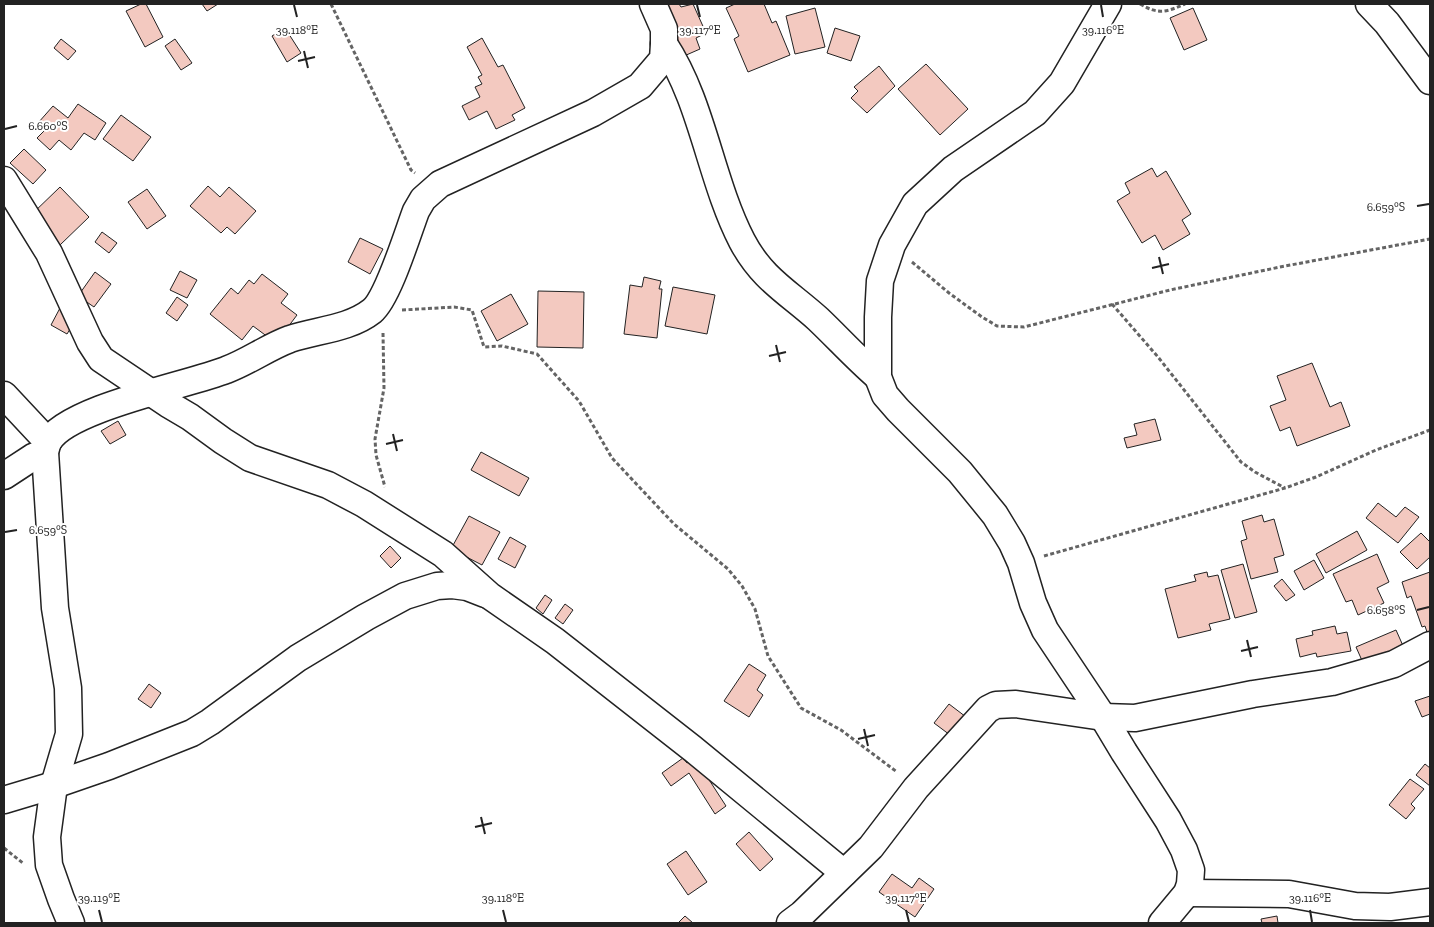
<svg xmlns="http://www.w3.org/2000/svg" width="1434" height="927" font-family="'Zilla Slab',serif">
	<rect width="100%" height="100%" fill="#fff"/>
	<!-- building -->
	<g fill="#f3c9c0" stroke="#222">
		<path d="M141,4H146L163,37L145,47L126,11Z"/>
		<path d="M202,4H218L207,11Z"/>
		<path d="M660,4H679L681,7L693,4L706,33L696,38L700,49L684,56Z"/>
		<path d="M735,4H764L772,23L776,21L790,55L748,72L734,39L739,36L726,8Z"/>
		<path d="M815,8L825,47L795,54L786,16Z"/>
		<path d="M1193,8L1207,40L1184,50L1170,18Z"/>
		<path d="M285,28L301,53L287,62L272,36Z"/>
		<path d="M835,28L860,36L851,61L827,53Z"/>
		<path d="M482,38L498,67L503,65L525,108L512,115L515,120L496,129L487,111L469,120L462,106L480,97L475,87L482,84L478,77L482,75L467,47Z"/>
		<path d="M61,39L76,51L68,60L54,48Z"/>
		<path d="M175,39L192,63L181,70L165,46Z"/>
		<path d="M926,64L968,109L940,135L898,89Z"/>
		<path d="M879,66L895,86L867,113L851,98L858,91L854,87Z"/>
		<path d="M78,104L106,123L95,140L84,133L71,150L59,140L50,150L37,138L46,129L38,123L53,106L68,118Z"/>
		<path d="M121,115L151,137L133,161L103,139Z"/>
		<path d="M24,149L46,170L33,184L10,163Z"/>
		<path d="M1152,168L1157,177L1166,171L1191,214L1182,220L1190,234L1163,250L1155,235L1142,243L1117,201L1130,193L1125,183Z"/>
		<path d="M208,186L220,197L229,187L256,211L235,234L227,227L221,233L190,206Z"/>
		<path d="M60,187L89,217L60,245L31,215Z"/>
		<path d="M147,189L166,216L147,229L128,202Z"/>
		<path d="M102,232L117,243L109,253L95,242Z"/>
		<path d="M360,238L383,249L370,274L348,262Z"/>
		<path d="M180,271L197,280L187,298L170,290Z"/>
		<path d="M95,272L111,284L94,307L78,296Z"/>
		<path d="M262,274L288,294L281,303L297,315L276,343L253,326L242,340L210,314L231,288L238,294L249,280L254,284Z"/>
		<path d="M644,277L661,281L659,289H662L657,338L624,334L630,285L642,287Z"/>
		<path d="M673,287L715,295L707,334L665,326Z"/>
		<path d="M538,291L584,292L583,348L537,347Z"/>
		<path d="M511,294L528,324L497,341L481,311Z"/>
		<path d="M177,297L188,305L177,321L166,313Z"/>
		<path d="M60,308L77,318L67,334L51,325Z"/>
		<path d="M1312,363L1330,407L1341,402L1350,426L1297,446L1290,427L1280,431L1270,406L1286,400L1277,376Z"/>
		<path d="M1155,419L1161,440L1127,448L1124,438L1137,435L1134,424Z"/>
		<path d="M118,421L126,435L110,444L101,431Z"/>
		<path d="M481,452L529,478L519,496L471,470Z"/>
		<path d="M1378,503L1396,517L1405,507L1419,517L1398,543L1366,518Z"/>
		<path d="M1262,515L1264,522L1274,519L1284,555L1274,558L1278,572L1251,579L1241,541L1247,539L1242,521Z"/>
		<path d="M469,516L500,532L482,565L451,549Z"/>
		<path d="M1357,531L1367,550L1326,573L1316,554Z"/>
		<path d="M1421,533L1430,542V557L1417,569L1400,552Z"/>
		<path d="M510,537L526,546L515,568L498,559Z"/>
		<path d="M390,546L401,558L391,568L380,556Z"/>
		<path d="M1377,554L1389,582L1377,588L1384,603L1358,615L1352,600L1346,602L1333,574Z"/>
		<path d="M1314,560L1324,578L1304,590L1294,571Z"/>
		<path d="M1243,564L1257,612L1235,618L1221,570Z"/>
		<path d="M1207,572L1208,577L1218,575L1230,619L1209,624L1211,630L1178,638L1165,589L1196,581L1194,575Z"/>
		<path d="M1430,572V631L1427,632L1425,626L1422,627L1411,596L1407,598L1402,582Z"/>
		<path d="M1282,579L1295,595L1286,601L1274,586Z"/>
		<path d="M545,595L552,600L543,614L536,608Z"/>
		<path d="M565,604L573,610L563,624L555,618Z"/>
		<path d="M1335,626L1337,634L1347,632L1351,651L1317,657L1316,653L1300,657L1296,639L1313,635L1312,631Z"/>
		<path d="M1396,630L1404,648L1364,665L1356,647Z"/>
		<path d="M749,664L766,675L757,690L763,695L749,717L724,701Z"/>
		<path d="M149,684L161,693L151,708L138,699Z"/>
		<path d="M1430,696V714L1422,717L1415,701Z"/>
		<path d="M949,704L970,720L950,735L934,723Z"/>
		<path d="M683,758L687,763L695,758L726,806L715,814L689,773L671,786L662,773Z"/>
		<path d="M1425,764L1430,768V786L1416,775Z"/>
		<path d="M1410,779L1424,789L1411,804L1415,808L1406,819L1389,805Z"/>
		<path d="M749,832L773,859L760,871L736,844Z"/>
		<path d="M686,851L707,882L688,895L667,864Z"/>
		<path d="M892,874L912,888L919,878L934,889L915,917L879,892Z"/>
		<path d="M685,916L693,923H678Z"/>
		<path d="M1277,916L1278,923H1262L1261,919Z"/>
	</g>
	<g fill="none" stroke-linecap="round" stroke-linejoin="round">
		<defs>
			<g id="minor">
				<path d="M1108,4L1062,83L1035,113L953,169L915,204L892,245L880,281L878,317V377L885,395L898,410L960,472L995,515L1012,543L1021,563L1033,603L1045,630L1103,717L1124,752L1168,820L1184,850L1191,870L1190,884L1187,893L1162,923"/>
				<path d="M1369,4L1387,23L1430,81"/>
				<path d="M664,44C703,103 710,179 742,241C762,279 788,292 818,319C838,338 857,359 878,377"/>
				<path d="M4,180L49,253L90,342L101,359L168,404L190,417L223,441L250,458L328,485L364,504L443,554L490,596L555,641L693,749L844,873"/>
				<path d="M4,395L48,442"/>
				<path d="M4,476L33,457L45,452"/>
				<path d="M4,800L54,785L109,766L192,733L210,722L298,658L366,617L405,596L437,586L452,585L467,587L485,594"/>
				<path d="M1187,893L1289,894L1355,906L1390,907L1430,902"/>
				<path d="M71,923L61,899L49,865L47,837L54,785L69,734L68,688L55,608L45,452C46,449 47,444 48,442C67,408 188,385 226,370C248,362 268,347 290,339C317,330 349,329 372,311C388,298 408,232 416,211L423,199L440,184L593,113L640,86L663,59L664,44V29L653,4"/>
				<path d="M790,923L802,914L871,847L916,788L988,709L996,705L1016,704L1103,717L1135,718L1253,694L1332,682L1394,664L1430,645"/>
			</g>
		</defs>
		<!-- minor casing -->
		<use href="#minor" stroke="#222" stroke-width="29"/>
		<!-- path -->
		<g stroke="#646464" stroke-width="3" stroke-dasharray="4 2.5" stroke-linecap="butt">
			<path d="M331,4L411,170L415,173"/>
			<path d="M1140,4C1159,15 1166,12 1185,4"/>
			<path d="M912,262L949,293L982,317L997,326L1024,327L1170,290L1280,267L1430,239"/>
			<path d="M1112,304L1158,357L1241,462L1255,472L1285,488"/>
			<path d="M402,310L454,307L472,310L484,347L502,346L537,354L579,401L612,458L674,524L728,569L742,586L755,609L768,656L801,708L841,730L897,772"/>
			<path d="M383,333L384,388L375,439L376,455L385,487"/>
			<path d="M1044,556L1285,488L1316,477L1376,450L1430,430"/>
			<path d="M4,848L24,864"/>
		</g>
		<!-- minor -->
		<use href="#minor" stroke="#fff" stroke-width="26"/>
	</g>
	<!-- ticks -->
	<path fill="none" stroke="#222" stroke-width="2" d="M294,5L297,17M697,5L700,17M1101,5L1103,17M304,51L308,68M298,61L315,57M5,129L17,126M1417,206L1429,204M1159,257L1163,274M1152,268L1169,264M776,345L780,362M769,356L786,352M393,434L397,451M386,444L403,440M5,532L17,530M1417,610L1429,607M1247,640L1251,657M1241,651L1258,647M864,729L868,746M858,739L875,735M481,817L485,834M475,827L492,823M99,910L102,922M503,910L506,922M906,910L909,922M1310,910L1312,922"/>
	<g font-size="12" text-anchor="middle" fill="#222" stroke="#fff" stroke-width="4" stroke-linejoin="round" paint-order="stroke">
		<text x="297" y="34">39.118°E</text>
		<text x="700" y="34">39.117°E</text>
		<text x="1103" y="34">39.116°E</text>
		<text x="48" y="130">6.660°S</text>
		<text x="1386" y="211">6.659°S</text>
		<text x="48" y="534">6.659°S</text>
		<text x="1386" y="614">6.658°S</text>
		<text x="99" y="902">39.119°E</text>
		<text x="503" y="902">39.118°E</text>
		<text x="906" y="902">39.117°E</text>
		<text x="1310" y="902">39.116°E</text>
	</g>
	<!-- border -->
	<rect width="1434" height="927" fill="none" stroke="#222222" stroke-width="10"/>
</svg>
